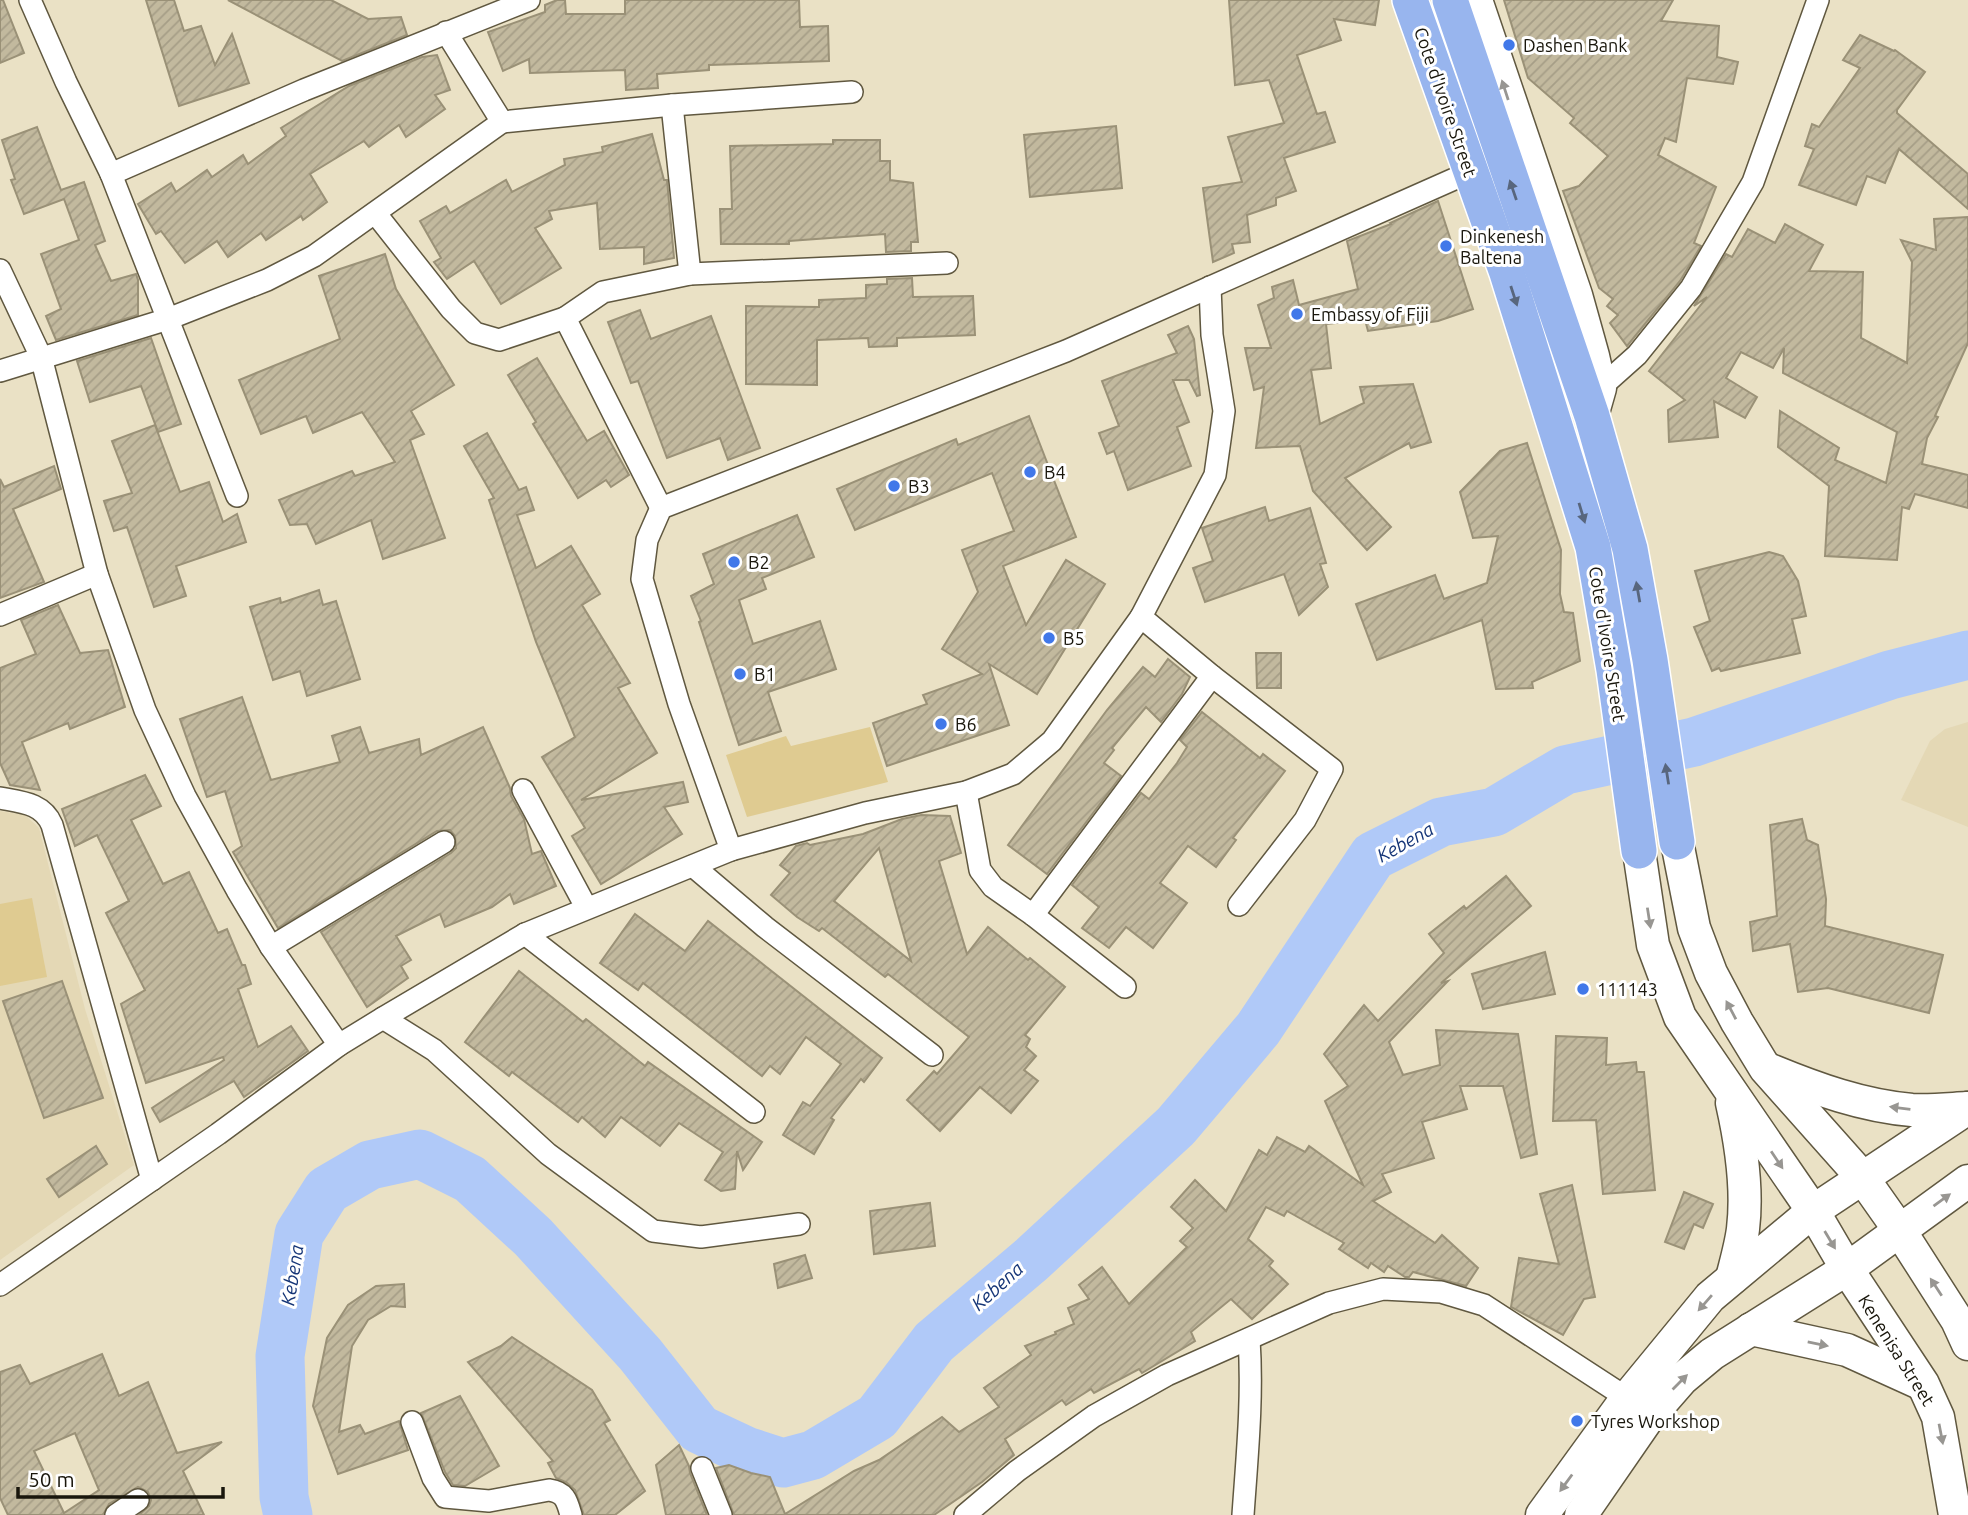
<svg xmlns="http://www.w3.org/2000/svg" width="1968" height="1515" font-family="Ubuntu,sans-serif">
	<defs>
		<pattern id="building-hatch" width="6" height="6" patternUnits="userSpaceOnUse" patternTransform="scale(1.75)"><rect width="6" height="6" fill="#c2b99e"/><path d="M-1 1l2-2M0 6l6-6M5 7l2-2" fill="none" stroke="#a69e87"/></pattern>
	</defs>
	<rect width="100%" height="100%" fill="#eae1c5"/>
	<!-- built -->
	<g fill="#e4d8b5">
		<path d="M1968,722V827L1901,800L1930,741L1945,729Z"/>
		<path d="M0,811L25,815L39,828L85,1009L134,1165L0,1260Z"/>
	</g>
	<!-- pitch -->
	<g fill="#dfcb91">
		<path d="M870,727L888,782L747,817L726,755L786,736L791,746Z"/>
		<path d="M32,898L47,977L0,986V904Z"/>
	</g>
	<g fill="none" stroke-linecap="round" stroke-linejoin="round">
		<!-- river -->
		<path stroke="#b0c9f8" stroke-width="49" d="M288,1515L284,1497L280,1356L299,1234L327,1190L370,1165L420,1154L470,1179L533,1237L640,1354L699,1429L746,1451L783,1463L813,1455L877,1417L934,1342L1031,1260L1176,1126L1258,1029L1373,856L1441,822L1494,812L1565,770L1694,742L1890,675L1968,655"/>
	</g>
	<!-- building -->
	<g fill="url(#building-hatch)" stroke="#9a9177" stroke-width="2" fill-rule="evenodd">
		<path d="M0,0H3L24,53L0,63Z"/>
		<path d="M146,0H174L184,31L201,26L215,65L232,34L249,83L179,106Z"/>
		<path d="M228,0H331L368,19L401,17L407,35L342,61Z"/>
		<path d="M557,0H565L566,14H625V0H799L800,27L828,26L829,61L709,65V70L657,74L658,88L626,90L625,70L530,73L529,59L503,71L488,32L545,12V5Z"/>
		<path d="M1229,0H1379L1375,25L1334,19L1341,40L1297,55L1317,114L1325,112L1335,142L1284,158L1296,191L1276,198V205L1247,215L1250,242L1232,244L1234,253L1213,262L1203,188L1242,182L1228,137L1284,123L1269,80L1235,85Z"/>
		<path d="M1504,0H1673L1661,21L1719,26L1717,57L1738,62L1733,84L1687,78L1676,142L1665,138L1658,155L1716,187L1694,243L1701,246L1680,281L1627,346L1610,323L1618,315L1607,306L1613,299L1599,288L1563,191L1579,186L1608,156L1570,123L1574,118L1528,78Z"/>
		<path d="M1860,35L1894,51L1895,50L1925,72L1897,110V113L1968,174V209L1899,149L1885,183L1867,176L1856,205L1799,185L1814,149L1805,146L1812,124L1819,127L1860,68L1843,60Z"/>
		<path d="M437,55L450,90L435,95L445,109L406,137L399,125L369,147L364,141L310,174L327,202L303,220L301,216L266,240L261,233L228,257L217,241L185,263L161,231L156,234L138,204L171,183L176,192L207,170L212,177L243,155L248,164L286,136L281,128L349,86L422,57Z"/>
		<path d="M1116,126L1122,188L1030,197L1024,135Z"/>
		<path d="M37,127L61,190L84,182L105,241L95,245L111,281L136,274L138,280V315L56,340L46,316L61,309L41,254L79,240L64,199L24,214L11,180L15,179L2,140Z"/>
		<path d="M652,134L664,180H667L674,258L644,264V247L600,249L597,203L549,211L552,219L535,228L561,268L501,304L474,261L447,279L434,262L441,258L420,221L446,206L450,213L506,180L512,192L565,165L564,159L603,152L602,147Z"/>
		<path d="M833,140H880V161H890V180L913,183L918,242H911V251L886,252L885,234L789,241V244H721L720,209H732L730,146L833,144Z"/>
		<path d="M1438,201L1473,309L1438,321L1368,331L1365,320L1326,324L1331,368L1311,370L1320,424L1364,403L1360,387L1413,384L1431,442L1411,448L1409,443L1345,478L1391,527L1367,550L1313,491L1300,446L1256,448L1264,387L1254,390L1245,348H1271L1258,305L1274,298L1272,287L1293,280L1299,305L1358,289L1347,241L1391,224L1390,223Z"/>
		<path d="M1968,217V343L1935,416L1938,417L1927,438L1922,464L1968,475V508L1915,494L1909,509L1902,507L1897,560L1825,556L1829,486L1778,447L1780,411L1839,448L1835,460L1886,483L1897,432L1783,373L1784,348L1773,368L1741,352L1726,378L1757,397L1745,418L1714,401L1718,437L1669,442L1668,410L1685,400L1649,371L1707,297L1694,306L1726,254L1732,257L1748,229L1775,243L1785,224L1823,245L1809,271L1863,272L1861,338L1907,363L1912,262L1901,240L1936,250L1934,219Z"/>
		<path d="M385,254L396,289L454,385L411,411L424,434L410,440L445,538L383,559L371,520L316,544L307,524L290,525L279,500L352,471L355,476L395,462L362,412L313,433L306,416L261,434L239,380L340,339L319,276Z"/>
		<path d="M912,278L913,297L973,296L975,335L897,338V346L869,347L868,338L817,340V385L746,384V306L819,307V300L866,298V285L887,284V279Z"/>
		<path d="M640,310L651,339L711,316L760,448L728,460L720,438L667,458L638,381L631,383L608,322Z"/>
		<path d="M1188,326L1194,339L1200,395L1197,396L1189,380H1173L1189,422L1177,427L1191,466L1128,490L1114,451L1107,454L1099,433L1119,426L1102,381L1177,353L1168,335Z"/>
		<path d="M151,338L181,424L158,432L141,386L90,402L77,361Z"/>
		<path d="M537,358L587,441L604,431L629,475L611,487L606,480L578,498L533,424L536,422L508,375Z"/>
		<path d="M1029,416L1076,537L1003,566L1026,625L1066,560L1105,584L1037,694L989,664L1009,725L887,766L873,723L927,704L923,695L982,674L942,649L978,592L962,550L1014,531L992,473L855,530L837,489L956,439L958,445Z"/>
		<path d="M155,425L180,492L209,482L223,522L237,514L246,542L176,566L186,596L154,607L127,527L114,531L104,501L132,493L112,441Z"/>
		<path d="M487,433L519,490L526,487L534,510L517,515L536,568L571,546L600,594L582,605L630,683L618,688L657,753L581,800L683,782L688,802L664,807L682,834L601,884L572,836L585,828L542,757L575,737L536,642L489,500L494,498L464,446Z"/>
		<path d="M1527,443L1561,550L1560,594L1564,612L1573,613L1580,661L1532,682L1533,688L1496,689L1482,620L1377,660L1356,604L1435,575L1444,599L1487,583L1498,536L1473,538L1460,492L1500,451Z"/>
		<path d="M54,466L61,489L13,509L44,582L0,598V479L4,487Z"/>
		<path d="M1265,507L1269,521L1310,508L1326,563L1320,564L1328,587L1299,615L1284,574L1205,602L1193,568L1213,561L1202,528Z"/>
		<path d="M797,515L814,557L762,578L766,589L739,600L753,644L820,621L836,669L768,692L781,731L739,745L699,622L701,621L691,596L714,584L703,554Z"/>
		<path d="M1769,552L1783,556L1798,581L1806,616L1792,619L1800,653L1721,671L1719,668L1712,671L1694,627L1710,621L1695,571Z"/>
		<path d="M319,590L323,605L336,601L360,679L307,696L300,671L273,680L250,607L280,598L281,603Z"/>
		<path d="M58,605L80,653L108,650L125,707L70,729L68,723L22,742L40,790L10,785L0,763V668L36,654L21,620Z"/>
		<path d="M1256,653H1281V688H1257Z"/>
		<path d="M1168,659L1190,677L1182,694L1161,722L1146,707L1112,748L1114,750L1104,763L1121,776L1047,874L1008,845L1107,710L1143,667L1155,677Z"/>
		<path d="M242,697L271,780L340,762L332,736L360,727L369,753L419,739L421,755L483,727L510,788L511,796L524,819L532,854L541,851L556,886L514,904L510,894L492,907L445,927L440,914L396,936L411,960L401,966L408,978L367,1007L321,932L451,853L456,848L455,836L450,830L437,831L278,928L233,852L242,846L225,791L207,797L180,719Z"/>
		<path d="M1202,712L1260,758L1263,754L1285,771L1233,838L1236,840L1216,867L1188,846L1160,883L1187,903L1153,948L1126,927L1109,948L1082,928L1099,907L1072,885L1141,793L1149,799L1177,763L1187,747L1180,740Z"/>
		<path d="M145,775L161,806L131,820L163,884L189,872L218,933L227,929L242,965H245L251,984L238,989L258,1047L291,1026L308,1051L244,1097L234,1081L160,1122L152,1108L224,1060L223,1057L146,1083L121,1004L145,990L106,913L129,901L97,835L75,846L62,809Z"/>
		<path d="M921,815L950,816L961,853L939,861L967,954L988,927L1028,960L1030,958L1065,987L1025,1035L1030,1039L1026,1047L1036,1056L1024,1070L1038,1081L1011,1113L980,1087L940,1131L907,1100L934,1071L937,1074L969,1037L888,974L885,977L822,928L819,931L797,917L771,895L790,873L780,865L796,846L807,843L810,845L863,834L902,819ZM879,848L911,961L834,901Z"/>
		<path d="M1802,819L1807,840L1818,845L1826,899L1825,926L1943,955L1929,1013L1828,988L1798,992L1790,944L1753,951L1750,922L1777,916L1770,825Z"/>
		<path d="M1506,876L1531,906L1441,983L1448,981L1389,1042L1403,1075L1440,1065L1436,1030L1518,1034L1537,1154L1521,1158L1503,1086H1460L1467,1109L1422,1122L1434,1158L1382,1174L1391,1192L1373,1201L1435,1243L1442,1235L1478,1268L1466,1286L1413,1272L1409,1277H1405L1388,1266L1384,1272L1371,1263L1368,1268L1339,1249L1344,1243L1287,1211L1284,1216L1266,1207L1248,1239L1273,1261L1269,1266L1288,1284L1252,1319L1231,1299L1191,1332L1195,1341L1142,1373L1139,1369L1094,1393L1091,1389L1066,1405L1062,1400L1005,1439L1014,1455L982,1482L934,1515H734L716,1468L729,1465L751,1473L770,1477L785,1514L854,1471L879,1460L942,1417L959,1432L999,1407L984,1388L1031,1355L1025,1346L1056,1334L1055,1332L1074,1324L1068,1308L1089,1299L1079,1285L1102,1267L1129,1304L1187,1247L1180,1241L1193,1228L1171,1207L1195,1180L1226,1211L1259,1150L1267,1155L1277,1137L1305,1152L1309,1146L1363,1185L1325,1101L1348,1086L1324,1054L1364,1005L1378,1021L1444,953L1429,934L1464,906L1466,909Z"/>
		<path d="M635,914L685,951L708,921L882,1058L864,1082L861,1079L831,1118L834,1120L814,1154L783,1135L803,1102L810,1106L841,1064L806,1037L780,1074L770,1066L762,1076L643,983L638,990L600,963Z"/>
		<path d="M1545,952L1555,994L1483,1009L1472,974Z"/>
		<path d="M519,971L583,1022L586,1019L645,1066L648,1062L762,1142L743,1170L737,1151L735,1189L721,1191L705,1180L723,1152L679,1123L660,1146L621,1117L605,1137L582,1117L578,1122L512,1072L509,1076L465,1042Z"/>
		<path d="M62,981L103,1098L44,1118L3,1001Z"/>
		<path d="M1556,1036L1607,1038L1606,1065L1636,1062L1637,1072H1644L1655,1190L1603,1194L1596,1120L1553,1121Z"/>
		<path d="M96,1146L107,1164L59,1197L47,1179Z"/>
		<path d="M1572,1185L1595,1297L1584,1299L1563,1335L1511,1307L1519,1258L1559,1264L1540,1194Z"/>
		<path d="M1684,1192L1713,1204L1703,1228L1694,1224L1684,1249L1665,1242Z"/>
		<path d="M930,1203L935,1246L874,1254L870,1211Z"/>
		<path d="M805,1255L812,1278L778,1288L774,1264Z"/>
		<path d="M404,1284L405,1307L391,1306L368,1320L352,1346L339,1432L360,1425L365,1434L399,1421L408,1450L338,1474L313,1406L327,1338L348,1305L376,1286Z"/>
		<path d="M512,1337L592,1390L610,1420L604,1423L645,1491L615,1515H584L575,1490L566,1482L556,1478L548,1463L553,1461L468,1362L501,1346Z"/>
		<path d="M102,1354L119,1396L148,1382L177,1453L222,1442L183,1471L204,1515H139L149,1506L151,1500L148,1492L138,1487L109,1504L103,1515H8L0,1498V1372L20,1365L30,1384ZM75,1433L99,1490L64,1513L34,1451Z"/>
		<path d="M460,1396L499,1466L465,1486L453,1485L445,1472L421,1413Z"/>
		<path d="M679,1445L689,1466L690,1473L707,1515H666L656,1465Z"/>
	</g>
	<g fill="none" stroke-linecap="round" stroke-linejoin="round">
		<defs>
			<g id="street">
				<path d="M30,0L66,82L111,174L237,496"/>
				<path d="M446,32L502,122L672,105L852,92"/>
				<path d="M672,105L690,274"/>
				<path d="M111,174L304,90L529,0"/>
				<path d="M376,214L451,309L475,333L499,340L565,318"/>
				<path d="M0,270L41,357L97,574L145,710L185,796L237,890L271,947L339,1045"/>
				<path d="M0,371L168,319L267,280L314,256L502,122"/>
				<path d="M1600,388L1637,355L1691,288L1753,182L1818,0"/>
				<path d="M661,508L565,318L603,292L690,274L947,263"/>
				<path d="M0,615L97,574"/>
				<path d="M1141,617L1215,475L1224,411L1212,335L1210,287"/>
				<path d="M1212,676L1332,769L1305,820L1239,905"/>
				<path d="M523,790L586,907"/>
				<path d="M966,792L980,870L993,887L1033,915L1125,987"/>
				<path d="M0,798C21,802 43,803 52,825L152,1180"/>
				<path d="M731,850L865,813L966,792L1013,774L1052,741L1141,617L1212,676L1033,915"/>
				<path d="M693,866L765,927L932,1055"/>
				<path d="M525,934L754,1112"/>
				<path d="M271,947L444,842"/>
				<path d="M383,1018L434,1050L548,1154L653,1231L701,1237L799,1224"/>
				<path d="M0,1285L218,1134L339,1045L383,1018L525,934L731,850L679,704L642,579L647,540L661,508L1066,351L1470,172"/>
				<path d="M412,1422L433,1478L445,1497L489,1501L549,1490C565,1492 567,1501 571,1515"/>
				<path d="M702,1468L721,1515"/>
				<path d="M116,1515L138,1500"/>
				<path d="M965,1515L1017,1471L1094,1416L1167,1375L1329,1303L1383,1289L1441,1292L1484,1305L1627,1398"/>
				<path d="M1243,1515C1247,1457 1253,1398 1249,1339"/>
			</g>
			<g id="secondary">
				<path d="M1476,0L1576,295L1593,356L1600,388L1592,416"/>
				<path d="M1677,842L1694,928L1711,973L1737,1022L1765,1068L1862,1177L1900,1231L1957,1320L1968,1344"/>
				<path d="M1639,851L1653,945L1680,1017L1813,1211L1847,1269L1923,1384L1938,1417L1955,1515"/>
				<path d="M1770,1070C1816,1089 1863,1106 1912,1110C1930,1111 1949,1109 1967,1108"/>
				<path d="M1732,1103C1741,1143 1748,1188 1743,1229C1741,1245 1736,1262 1732,1278"/>
				<path d="M1751,1329L1847,1350L1922,1384"/>
				<path d="M1542,1515L1627,1398L1710,1297L1813,1211L1968,1108"/>
				<path d="M1581,1515L1648,1418L1682,1379L1712,1354L1847,1269L1968,1181"/>
			</g>
			<g id="primary">
				<path d="M1410,0L1507,273L1593,547L1614,670L1639,851"/>
				<path d="M1450,0L1592,416L1630,549L1650,660L1677,842"/>
			</g>
		</defs>
		<!-- street casing -->
		<use href="#street" stroke="#605840" stroke-width="24"/>
		<!-- secondary casing -->
		<use href="#secondary" stroke="#605840" stroke-width="35"/>
		<!-- primary casing -->
		<use href="#primary" stroke="#fff" stroke-width="38"/>
		<!-- street -->
		<use href="#street" stroke="#fff" stroke-width="21"/>
		<!-- secondary -->
		<use href="#secondary" stroke="#fff" stroke-width="32"/>
		<!-- primary -->
		<use href="#primary" stroke="#98b5ee" stroke-width="35"/>
	</g>
	<!-- one-way arrows -->
	<defs><path id="oneway-solid" d="M-6-.8H1V-3.2L6.5 0L1 3.2V.8H-6Z" transform="scale(1.75)"/></defs>
	<g fill="#989692">
		<use href="#oneway-solid" transform="translate(1505 90) rotate(-108)"/>
		<use href="#oneway-solid" transform="translate(1649 918) rotate(81)"/>
		<use href="#oneway-solid" transform="translate(1731 1010) rotate(-118)"/>
		<use href="#oneway-solid" transform="translate(1900 1108) rotate(-173)"/>
		<use href="#oneway-solid" transform="translate(1777 1160) rotate(56)"/>
		<use href="#oneway-solid" transform="translate(1942 1200) rotate(-36)"/>
		<use href="#oneway-solid" transform="translate(1830 1240) rotate(59)"/>
		<use href="#oneway-solid" transform="translate(1936 1287) rotate(-123)"/>
		<use href="#oneway-solid" transform="translate(1705 1303) rotate(131)"/>
		<use href="#oneway-solid" transform="translate(1818 1344) rotate(11)"/>
		<use href="#oneway-solid" transform="translate(1680 1382) rotate(-45)"/>
		<use href="#oneway-solid" transform="translate(1941 1434) rotate(79)"/>
		<use href="#oneway-solid" transform="translate(1566 1483) rotate(126)"/>
	</g>
	<g fill="#58667d">
		<use href="#oneway-solid" transform="translate(1513 190) rotate(-109)"/>
		<use href="#oneway-solid" transform="translate(1514 296) rotate(72)"/>
		<use href="#oneway-solid" transform="translate(1582 513) rotate(73)"/>
		<use href="#oneway-solid" transform="translate(1638 592) rotate(-100)"/>
		<use href="#oneway-solid" transform="translate(1667 774) rotate(-99)"/>
	</g>
	<!-- markers -->
	<g fill="#4178e9" stroke="#fff" stroke-width="2.5">
		<circle cx="1509" cy="45" r="7"/>
		<circle cx="1446" cy="246" r="7"/>
		<circle cx="1297" cy="314" r="7"/>
		<circle cx="1030" cy="472" r="7"/>
		<circle cx="894" cy="486" r="7"/>
		<circle cx="734" cy="562" r="7"/>
		<circle cx="1049" cy="638" r="7"/>
		<circle cx="740" cy="674" r="7"/>
		<circle cx="941" cy="724" r="7"/>
		<circle cx="1583" cy="989" r="7"/>
		<circle cx="1577" cy="1421" r="7"/>
	</g>
	<g text-anchor="middle" dominant-baseline="central" stroke-width="6" stroke-linejoin="round" paint-order="stroke">
		<!-- poi labels -->
		<g font-size="18" fill="#19160c" stroke="#fff" text-anchor="start">
			<text x="1523" y="45">Dashen Bank</text>
			<text x="1460" y="236">Dinkenesh<tspan x="1460" dy="21">Baltena</tspan></text>
			<text x="1311" y="314">Embassy of Fiji</text>
			<text x="1044" y="472">B4</text>
			<text x="908" y="486">B3</text>
			<text x="748" y="562">B2</text>
			<text x="1063" y="638">B5</text>
			<text x="754" y="674">B1</text>
			<text x="955" y="724">B6</text>
			<text x="1597" y="989">111143</text>
			<text x="1591" y="1421">Tyres Workshop</text>
		</g>
		<!-- street labels -->
		<g font-size="18" fill="#19160c" stroke="#fff">
			<text transform="translate(1446 102) rotate(71)">Cote d'Ivoire Street</text>
			<text transform="translate(1608 644) rotate(81)">Cote d'Ivoire Street</text>
			<text transform="translate(1897 1350) rotate(58)">Kenenisa Street</text>
		</g>
		<!-- water labels -->
		<g font-size="19" font-style="italic" fill="#153577" stroke="#fff">
			<text transform="translate(1405 842) rotate(-29)">Kebena</text>
			<text transform="translate(292 1275) rotate(-81)">Kebena</text>
			<text transform="translate(997 1286) rotate(-42)">Kebena</text>
		</g>
	</g>
	<!-- scale -->
	<path d="M18 1487v10h205v-10" fill="none" stroke="#19160c" stroke-width="3.5"/>
	<text x="28" y="1487" font-size="21" fill="#19160c" stroke="#ffffff" stroke-width="5" paint-order="stroke">50 m</text>
</svg>
